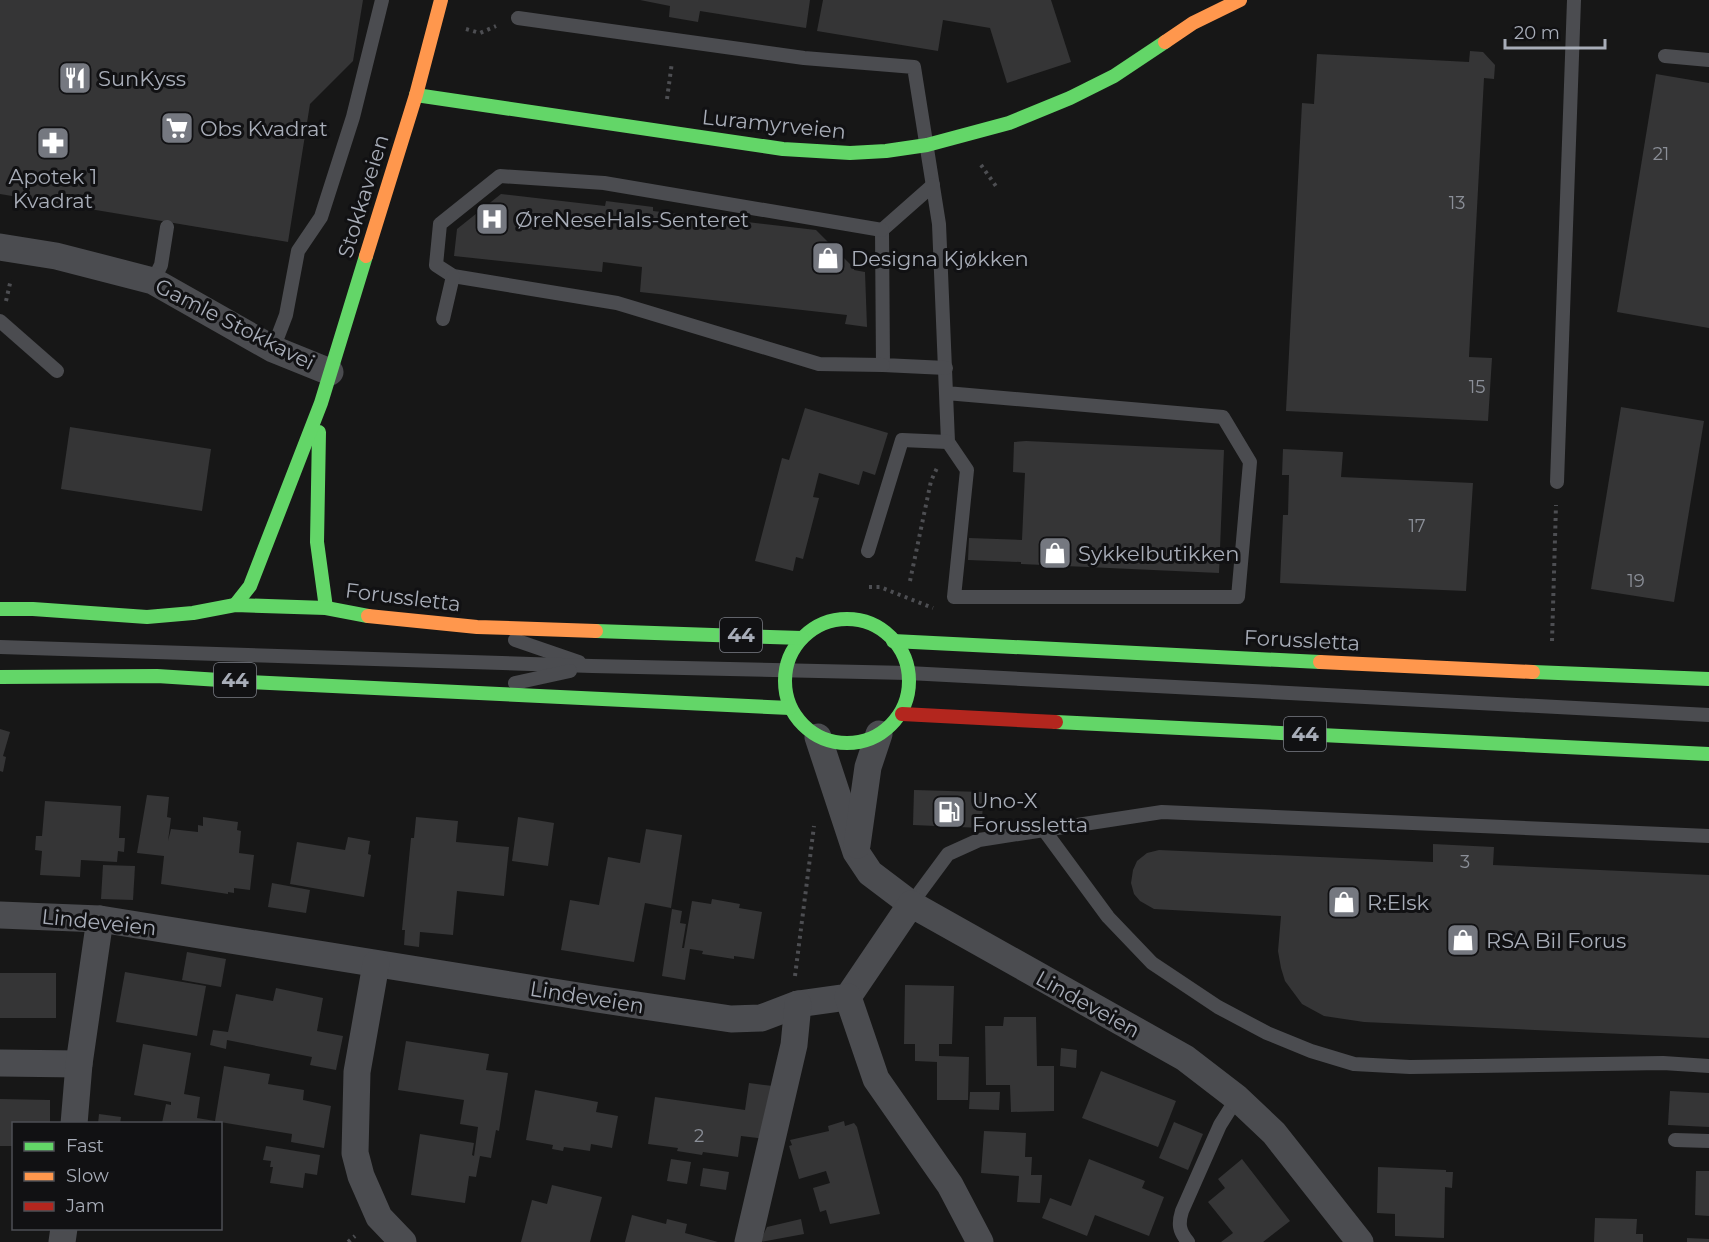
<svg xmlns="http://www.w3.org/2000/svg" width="1709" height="1242" font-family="Montserrat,sans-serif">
	<rect width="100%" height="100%" fill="#171717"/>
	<!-- building -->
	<g fill="#353536">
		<path d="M0,0H363L353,61L310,104L288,242L0,194Z"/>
		<path d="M640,0H810L806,28L700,11L698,22L669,17L670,6Z"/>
		<path d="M823,0H1051L1071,62L1007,83L990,28L943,20L938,51L817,31Z"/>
		<path d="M1470,51L1483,52L1495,65L1494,79L1484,78L1469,357L1492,358L1488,421L1286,411L1302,103L1314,104L1317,54L1469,62Z"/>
		<path d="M1656,74L1709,83V328L1617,312Z"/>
		<path d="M501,194L605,206L606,201L653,207V211L816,230L854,268V270L865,272L867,327L845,324L847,315L640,292L642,267L603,262L602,272L454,256L457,229Z"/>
		<path d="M1621,407L1704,421L1674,602L1591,589Z"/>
		<path d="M805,408L888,433L875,475L863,471L859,485L819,473L813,497L819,498L803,559L796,557L793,571L755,561L782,458L789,460Z"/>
		<path d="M70,427L211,449L202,511L61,489Z"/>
		<path d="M1026,441L1224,450L1219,573L1021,564V562L968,560L969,538L1022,540L1025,473L1013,472L1014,442Z"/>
		<path d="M1283,449L1343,452L1341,477L1473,483L1466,591L1280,583L1283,515H1288L1289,475H1282Z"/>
		<path d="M0,729L10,732L3,756L6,757L3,772L0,771Z"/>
		<path d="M914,790L983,792L982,828L913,825Z"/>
		<path d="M147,795L169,797L167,817L171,818L168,841L171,829L198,832V825L203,826V817L238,822L237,830L241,831L239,853L254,855L250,890L234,888V893L228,892V894L161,884L164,856L137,853Z"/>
		<path d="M45,801L121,806L119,838H125L124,852L118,851L117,862L81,860L80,877L40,875L42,851L35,850L36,836H42Z"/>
		<path d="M416,817L458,821L456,842L509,847L504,896L457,891L453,935L420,932L419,947L404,945L405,930H402L411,838H414Z"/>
		<path d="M518,817L554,823L548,866L512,861Z"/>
		<path d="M646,829L682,835L671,908L645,903L634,962L561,950L570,900L599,905L608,857L640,863Z"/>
		<path d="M348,837L370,841L368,854L371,855L364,897L290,884L297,842L345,850Z"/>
		<path d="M1433,844L1494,847L1493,865L1709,875V1038L1364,1022L1324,1016L1302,1004L1285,981L1281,968L1278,951L1281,916L1154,909L1140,901L1134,894L1131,883L1133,870L1137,861L1147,853L1159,850L1433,862Z"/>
		<path d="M103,865L135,866L133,900L101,899Z"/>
		<path d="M272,883L310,890L306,913L268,907Z"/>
		<path d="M712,899L740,904L739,908L762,912L754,959L734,956V959L702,954L703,951L690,949L685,980L662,976L672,909L682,911L680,923L686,924L682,948H684L692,901L711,904Z"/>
		<path d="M187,952L226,959L221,987L182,980Z"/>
		<path d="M125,972L206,986L197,1036L116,1022Z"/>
		<rect x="0" y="973" width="56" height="45"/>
		<path d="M905,985L954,986L952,1044H939V1056L969,1057L968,1100H937V1062L915,1061V1044H904Z"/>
		<path d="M276,988L323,998L317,1031L343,1036L336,1070L310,1065L312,1057L227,1040L226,1049L210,1045L213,1030L228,1032L236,994L273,1001Z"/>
		<path d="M1004,1017H1036L1037,1066H1054V1111L1011,1112L1010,1085H986L985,1026H1003Z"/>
		<path d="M406,1041L489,1054L486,1070L508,1073L499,1131L496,1130L491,1158L480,1156L476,1177L469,1176L465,1203L411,1195L420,1134L474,1143L472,1155L474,1156L478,1127L460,1124L464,1100L398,1090Z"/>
		<path d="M143,1044L191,1053L184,1094L200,1097L197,1118L215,1121L224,1066L270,1074L268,1084L304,1090L303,1100L331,1106L324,1148L291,1142L292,1134L220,1122L219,1124L162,1123L166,1104L171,1105V1102L134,1095Z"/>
		<path d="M1061,1048L1077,1050L1076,1068L1060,1066Z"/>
		<path d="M1101,1071L1176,1101L1158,1147L1082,1118Z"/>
		<path d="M749,1083L773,1086L766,1139L741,1136L738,1157L703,1152L702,1155L677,1151L678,1148L648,1144L655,1097L745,1110Z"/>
		<path d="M535,1090L598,1102L596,1112L618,1116L612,1148L591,1144L590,1151L564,1147L563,1151L552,1149L553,1145L526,1140Z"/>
		<path d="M1670,1091L1709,1093V1127L1668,1125Z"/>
		<path d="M970,1092H1000L999,1110L969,1109Z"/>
		<path d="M0,1099L50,1100V1124H14V1146H0Z"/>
		<path d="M99,1114L121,1117L120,1124H98Z"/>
		<path d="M844,1121L845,1126L854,1123L857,1127L880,1214L830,1224L826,1210L820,1212L813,1188L830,1183L826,1171L799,1179L789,1146L792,1145L790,1140L829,1131L828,1126Z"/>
		<path d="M1174,1122L1203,1134L1188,1170L1159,1158Z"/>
		<path d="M984,1131L1026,1133L1025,1157H1032L1031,1175H1042L1040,1203L1017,1202L1019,1176L981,1173Z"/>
		<path d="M266,1146L320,1155L317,1175L305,1173L303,1188L270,1183L273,1167H270L271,1161L263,1160Z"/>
		<path d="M671,1159L691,1162L687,1184L667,1181Z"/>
		<path d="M1089,1159L1145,1181L1142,1188L1164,1197L1149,1236L1095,1215L1087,1236L1042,1218L1050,1198L1071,1206Z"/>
		<path d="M1242,1159L1290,1221L1263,1242H1221L1233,1233L1208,1202L1225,1188L1218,1179Z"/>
		<path d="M1378,1167L1446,1170V1172H1453L1452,1188L1445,1187L1444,1238L1395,1236V1214L1377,1213Z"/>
		<path d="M703,1168L729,1172L726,1190L700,1186Z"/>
		<path d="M1696,1171H1709V1216L1695,1215Z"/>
		<path d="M552,1185L602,1197L590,1242H521L532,1200L547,1204Z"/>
		<path d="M632,1215L666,1224L667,1219L687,1224L685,1233L718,1242H625Z"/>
		<path d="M1595,1218L1637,1219L1636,1234H1643V1242H1594Z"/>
		<path d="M801,1219L804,1234L760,1242L767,1227Z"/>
		<path d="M1687,1238L1709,1239V1242H1687Z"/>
	</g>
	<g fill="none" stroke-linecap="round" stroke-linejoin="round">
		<!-- path -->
		<g stroke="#4d4e52" stroke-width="4" stroke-dasharray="3 4.5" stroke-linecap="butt">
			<path d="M466,29L480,33L496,26"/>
			<path d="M667,99L672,62"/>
			<path d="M981,165L998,189"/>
			<path d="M6,301L11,279"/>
			<path d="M910,581L931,481L937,468"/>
			<path d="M869,587H880L933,608"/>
			<path d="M1552,641L1556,505"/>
			<path d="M795,976L814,826"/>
			<path d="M348,1242L355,1236"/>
		</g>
		<!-- lane -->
		<g stroke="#4b4c50" stroke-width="14">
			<path d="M518,18L804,58L914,67L939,224L948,442L967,470L954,597H1238L1250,462L1223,417L946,393"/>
			<path d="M1665,56L1709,60"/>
			<path d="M933,185L882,230L883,365L946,368"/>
			<path d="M882,230L604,183L500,176L440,224L436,265L453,276L617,303L819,364L883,365"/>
			<path d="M153,281L161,265L167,227"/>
			<path d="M443,319L453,276"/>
			<path d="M0,321L57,371"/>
			<path d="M273,349L286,315L298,251L321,217L353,117L382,0"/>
			<path d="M1557,482L1574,0"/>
			<path d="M868,551L902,440L948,442"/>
			<path d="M515,640L579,662"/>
			<path d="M0,647L592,666L908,673L1709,715"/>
			<path d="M515,683L570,671"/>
			<path d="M1044,830L1108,917L1152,963L1218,1007L1267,1033L1311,1051L1354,1064L1410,1067L1663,1063L1709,1066"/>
			<path d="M911,904L948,854L979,840L1162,812L1709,836"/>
			<path d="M1675,1140L1709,1141"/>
			<path d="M1188,1242C1179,1231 1178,1224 1182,1211L1220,1125L1237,1098"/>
		</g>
		<!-- street -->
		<g stroke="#4b4c50" stroke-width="27">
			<path d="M0,247L56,256L153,281L273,349L330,372"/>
			<path d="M818,737L856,852L870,873L911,904"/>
			<path d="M857,845L868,767L879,734"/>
			<path d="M0,915L100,919L597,999L731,1019L761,1018L798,1004L848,997L911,904L1185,1058L1237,1098L1274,1133L1360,1242"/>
			<path d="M376,964L357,1072L355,1153L361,1176L379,1217L403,1242"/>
			<path d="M848,997L876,1079L950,1185L980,1242"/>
			<path d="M0,1063L79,1064"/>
			<path d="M74,1124L79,1064L100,919"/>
			<path d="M62,1242L64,1228"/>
			<path d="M748,1242L794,1045L798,1004"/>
		</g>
		<!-- fast -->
		<g stroke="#63d668" stroke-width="14">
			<path d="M416,95L783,149L850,153L886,151L927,145L1009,123L1070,98L1114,76L1165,42"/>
			<path d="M319,432L317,542L326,608"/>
			<path d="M235,605L250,586L321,403L366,256"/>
			<path d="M0,609H33L147,617L193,613L235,605L326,608L368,616"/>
			<circle cx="847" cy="681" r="62"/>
			<path d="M596,631L802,638"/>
			<path d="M893,641L1320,662"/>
			<path d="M1533,672L1709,679"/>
			<path d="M0,677L157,676L251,682L790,708"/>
			<path d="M1056,722L1709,754"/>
		</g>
		<!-- slow -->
		<g stroke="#ff974d" stroke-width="14">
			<path d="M1165,42L1193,23L1240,0"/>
			<path d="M366,256L416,95L441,0"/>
			<path d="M368,616L477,627L596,631"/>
			<path d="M1320,662L1533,672"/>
		</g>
		<!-- jam -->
		<path stroke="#b3261e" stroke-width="14" d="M902,714L1056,722"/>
	</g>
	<!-- icons -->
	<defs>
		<symbol id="restaurant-square" viewBox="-11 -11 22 22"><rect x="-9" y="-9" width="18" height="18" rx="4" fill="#757880" stroke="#111113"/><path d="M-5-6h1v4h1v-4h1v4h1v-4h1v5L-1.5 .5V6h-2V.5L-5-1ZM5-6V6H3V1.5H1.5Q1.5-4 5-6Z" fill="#fff"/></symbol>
		<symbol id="supermarket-square" viewBox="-11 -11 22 22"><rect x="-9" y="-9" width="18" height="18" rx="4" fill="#757880" stroke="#111113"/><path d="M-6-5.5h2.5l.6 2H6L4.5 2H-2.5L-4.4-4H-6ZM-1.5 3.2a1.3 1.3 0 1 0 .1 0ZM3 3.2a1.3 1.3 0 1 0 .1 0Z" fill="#fff"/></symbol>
		<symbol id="pharmacy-square" viewBox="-11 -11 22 22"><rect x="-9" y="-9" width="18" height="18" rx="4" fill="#757880" stroke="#111113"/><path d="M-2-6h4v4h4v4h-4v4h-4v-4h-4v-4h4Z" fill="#fff"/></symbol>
		<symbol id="hospital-square" viewBox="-11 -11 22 22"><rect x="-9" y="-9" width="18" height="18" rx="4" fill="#757880" stroke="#111113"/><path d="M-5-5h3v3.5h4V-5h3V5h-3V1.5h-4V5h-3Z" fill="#fff"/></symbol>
		<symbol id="shop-square" viewBox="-11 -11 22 22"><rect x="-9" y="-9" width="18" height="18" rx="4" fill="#757880" stroke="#111113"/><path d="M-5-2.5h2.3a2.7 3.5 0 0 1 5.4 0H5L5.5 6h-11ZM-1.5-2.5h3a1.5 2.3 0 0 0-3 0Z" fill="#fff"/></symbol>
		<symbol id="fuel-square" viewBox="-11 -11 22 22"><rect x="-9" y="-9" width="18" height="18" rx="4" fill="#757880" stroke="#111113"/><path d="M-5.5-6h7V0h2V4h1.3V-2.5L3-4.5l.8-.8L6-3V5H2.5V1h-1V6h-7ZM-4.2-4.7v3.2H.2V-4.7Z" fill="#fff"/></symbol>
	</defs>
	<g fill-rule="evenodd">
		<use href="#restaurant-square" x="56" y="59" width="38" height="38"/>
		<use href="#supermarket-square" x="158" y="109" width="38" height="38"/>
		<use href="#pharmacy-square" x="34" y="124" width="38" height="38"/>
		<use href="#hospital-square" x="473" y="200" width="38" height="38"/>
		<use href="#shop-square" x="809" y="239" width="38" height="38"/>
		<use href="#shop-square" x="1036" y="534" width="38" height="38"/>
		<use href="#fuel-square" x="930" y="793" width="38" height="38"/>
		<use href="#shop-square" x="1325" y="883" width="38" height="38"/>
		<use href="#shop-square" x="1444" y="921" width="38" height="38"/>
	</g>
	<g text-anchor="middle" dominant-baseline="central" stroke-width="6" stroke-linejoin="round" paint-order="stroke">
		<!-- number labels -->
		<g font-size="18" fill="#8b8f98">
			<text x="1661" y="154">21</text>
			<text x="1457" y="203">13</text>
			<text x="1477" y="387">15</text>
			<text x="1417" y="526">17</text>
			<text x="1636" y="581">19</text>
			<text x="1465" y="862">3</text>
			<text x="699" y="1136">2</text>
		</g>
		<!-- shield labels -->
		<g fill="#111113" stroke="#7b7e86" stroke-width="1.5">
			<rect x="720" y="618" width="42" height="34" rx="4.5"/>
			<rect x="214" y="663" width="42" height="34" rx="4.5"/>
			<rect x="1284" y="717" width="42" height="34" rx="4.5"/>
		</g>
		<g font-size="20" font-weight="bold" fill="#a8adb8">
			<text x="741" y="635">44</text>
			<text x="235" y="680">44</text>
			<text x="1305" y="734">44</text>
		</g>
		<!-- poi labels -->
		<g font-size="21" fill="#a8adb8" stroke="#111113" text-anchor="start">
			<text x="98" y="78">SunKyss</text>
			<text x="200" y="128">Obs Kvadrat</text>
			<text x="53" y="176" text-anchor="middle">Apotek 1<tspan x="53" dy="24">Kvadrat</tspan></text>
			<text x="515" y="219">ØreNeseHals-Senteret</text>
			<text x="851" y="258">Designa Kjøkken</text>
			<text x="1078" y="553">Sykkelbutikken</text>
			<text x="972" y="800">Uno-X<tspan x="972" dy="24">Forussletta</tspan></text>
			<text x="1367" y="902">R:Elsk</text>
			<text x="1486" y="940">RSA Bil Forus</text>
		</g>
		<!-- street labels -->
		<g font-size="21" fill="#a8adb8" stroke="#111113">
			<text transform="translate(774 124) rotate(6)">Luramyrveien</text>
			<text transform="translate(363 196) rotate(-73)">Stokkaveien</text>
			<text transform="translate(235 324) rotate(27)">Gamle Stokkavei</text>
			<text transform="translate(403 597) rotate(7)">Forussletta</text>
			<text transform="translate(1302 640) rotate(3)">Forussletta</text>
			<text transform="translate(99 922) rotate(6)">Lindeveien</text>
			<text transform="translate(587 997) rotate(9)">Lindeveien</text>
			<text transform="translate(1088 1004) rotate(29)">Lindeveien</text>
		</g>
	</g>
	<!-- legend -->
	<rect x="12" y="1122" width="210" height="108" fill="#111113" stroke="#4d4f55" stroke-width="1.5"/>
	<rect x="24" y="1142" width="30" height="9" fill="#63d668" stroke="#4d4f55" stroke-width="1.5"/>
	<text x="66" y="1152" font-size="18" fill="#a8adb8">Fast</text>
	<rect x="24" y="1172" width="30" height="9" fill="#ff974d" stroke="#4d4f55" stroke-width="1.5"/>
	<text x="66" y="1182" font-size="18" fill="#a8adb8">Slow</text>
	<rect x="24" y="1202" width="30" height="9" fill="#b3261e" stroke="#4d4f55" stroke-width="1.5"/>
	<text x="66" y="1212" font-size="18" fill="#a8adb8">Jam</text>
	<!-- scale -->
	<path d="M1505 39v9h100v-9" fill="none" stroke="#a8adb8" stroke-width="3"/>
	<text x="1514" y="39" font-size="18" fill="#a8adb8" stroke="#111113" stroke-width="4.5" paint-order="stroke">20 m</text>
</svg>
